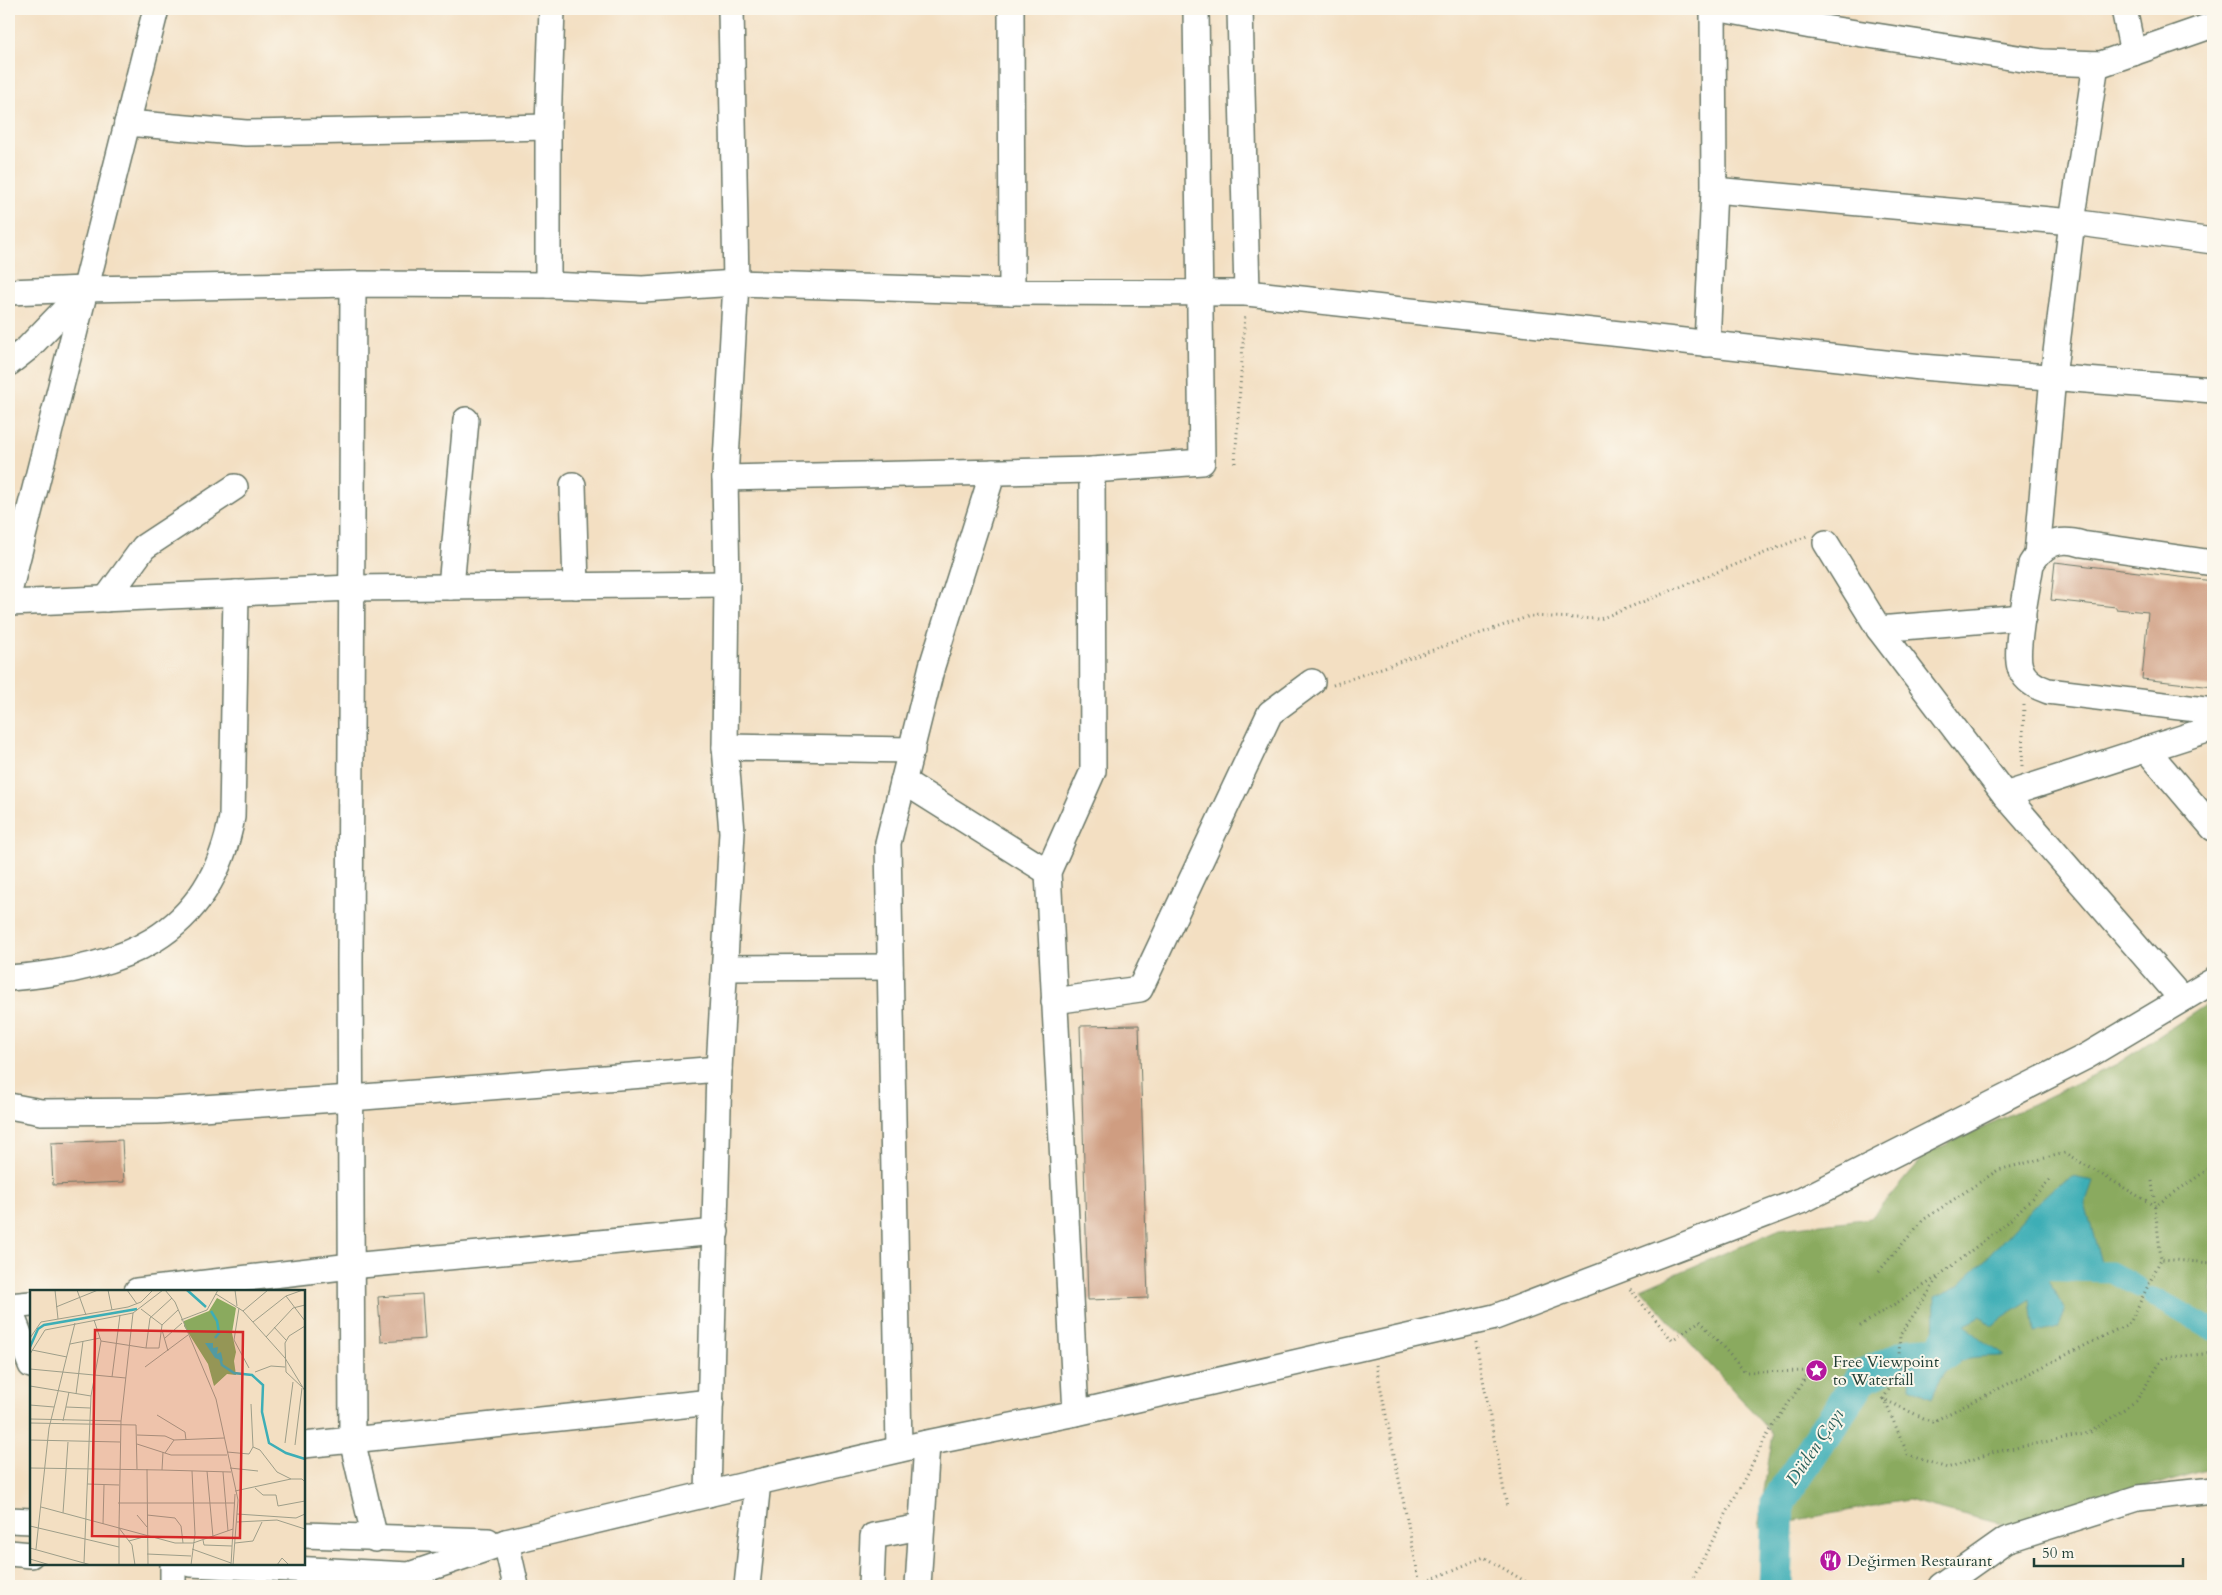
<svg xmlns="http://www.w3.org/2000/svg" width="2222" height="1595" font-family="Cardo,serif">
	<rect width="100%" height="100%" fill="#fbf7ec"/>
	<filter id="ink" filterUnits="userSpaceOnUse"><feTurbulence type="fractalNoise" baseFrequency=".02" numOctaves="2"/><feDisplacementMap in="SourceGraphic" scale="10" xChannelSelector="R" yChannelSelector="G"/><feConvolveMatrix kernelMatrix="1 2 1 2 8 2 1 2 1" color-interpolation-filters="sRGB"/></filter>
	<filter id="wash" filterUnits="userSpaceOnUse"><feTurbulence type="fractalNoise" baseFrequency=".0096" numOctaves="4" result="noise"/><feDisplacementMap in="SourceGraphic" scale="20" xChannelSelector="R" yChannelSelector="G"/><feGaussianBlur stdDeviation="1.12" result="paint"/><feColorMatrix in="noise" values="0 0 0 0 0 0 0 0 0 0 0 0 0 0 0 0 0 1.4 0 .05"/><feComposite in="paint" operator="in"/></filter>
	<g filter="url(#wash)">
		<rect width="100%" height="100%" fill="#f3dfc2"/>
		<!-- forest -->
		<path fill="#8aaa5e" stroke="#547449" d="M2213,1000V1472L2207,1470L2009,1526L1907,1500L1758,1527L1773,1434L1641,1289L1780,1229L1871,1218L1926,1154L2117,1064Z"/>
		<!-- water -->
		<path fill="#3daeb6" stroke="#2e7675" d="M2072,1177L2093,1181L2085,1204L2103,1270L2096,1273C2078,1266 2058,1255 2041,1272L2059,1297L2065,1311L2058,1328L2035,1333L2031,1299L2003,1317L1992,1326L1981,1317L1965,1325L1983,1341L2005,1356C1963,1357 1949,1355 1932,1397L1909,1387L1910,1355L1934,1342L1935,1297L1956,1287L1984,1261L2037,1203L2058,1184Z"/>
		<g fill="none" stroke-linecap="round" stroke-linejoin="round">
			<!-- canal -->
			<g stroke="#3daeb6" stroke-width="21">
				<path d="M2013,1270L2111,1272L2138,1287"/>
				<path d="M2154,1297L2213,1330"/>
			</g>
			<!-- river -->
			<path stroke="#3daeb6" stroke-width="35" d="M1775,1586L1778,1502L1863,1376L1910,1355L1944,1353L1948,1340"/>
		</g>
		<g id="blocks">
			<!-- building -->
			<g fill="#cf9d81">
				<path d="M2055,562L2213,581V687L2142,679L2148,612L2116,609V607L2051,600Z"/>
				<path d="M1139,1025L1148,1298L1088,1300L1080,1026Z"/>
				<path d="M122,1140L124,1182L53,1185L51,1143Z"/>
				<path d="M422,1294L425,1339L381,1342L378,1297Z"/>
			</g>
		</g>
	</g>
	<g filter="url(#ink)">
		<use href="#blocks" fill-opacity="0" stroke="#697666" stroke-width="1"/>
		<g fill="none" stroke-linecap="round" stroke-linejoin="round">
			<defs>
				<g id="minor">
					<path d="M1011,9L1012,292"/>
					<path d="M1240,9L1247,293"/>
					<path d="M1721,9L1811,26L2043,62L2101,64L2213,25"/>
					<path d="M2124,9L2133,53"/>
					<path d="M127,123L246,133L548,127"/>
					<path d="M1714,190L2072,222L2213,241"/>
					<path d="M353,284L350,962L352,1440L375,1539"/>
					<path d="M548,285V127L552,9"/>
					<path d="M9,292L85,289"/>
					<path d="M1707,344L1714,190L1713,9"/>
					<path d="M9,363L28,348L85,289L353,284L548,285L643,289L736,283L1012,292L1247,293L1921,367L2213,390"/>
					<path d="M725,478L1092,470L1202,462L1196,9"/>
					<path d="M573,485L576,586"/>
					<path d="M1826,543L1879,629L2005,795L2182,999"/>
					<path d="M2037,554L2053,377L2072,222L2096,64"/>
					<path d="M2213,563L2082,544C2059,537 2043,544 2031,564C2028,585 2014,650 2020,667C2024,681 2036,687 2048,691L2213,711"/>
					<path d="M451,587L466,420"/>
					<path d="M9,592L156,9"/>
					<path d="M106,599L144,547L235,487"/>
					<path d="M9,603L351,588L727,584"/>
					<path d="M1879,629L2023,617"/>
					<path d="M725,747L727,584L725,478L736,283L731,9"/>
					<path d="M2146,749L2213,828"/>
					<path d="M903,781L1048,872"/>
					<path d="M2005,795L2213,728"/>
					<path d="M725,968L890,967"/>
					<path d="M9,978C119,970 210,938 232,817L236,593"/>
					<path d="M1054,1001L1140,989L1270,713L1312,682"/>
					<path d="M9,1106L41,1112L157,1111L351,1098L719,1069"/>
					<path d="M137,1291L351,1266L716,1232"/>
					<path d="M9,1306L31,1304"/>
					<path d="M9,1308L31,1365"/>
					<path d="M1076,1413L1048,872L1093,771L1092,470"/>
					<path d="M304,1445L711,1402"/>
					<path d="M899,1449L888,843L932,666L993,472"/>
					<path d="M708,1494L719,1069L732,832L725,747L912,750"/>
					<path d="M9,1520L31,1521"/>
					<path d="M304,1535L488,1541"/>
					<path d="M506,1542L516,1586"/>
					<path d="M9,1553L31,1555"/>
					<path d="M191,1564L409,1575L506,1542L758,1482L927,1443L1076,1413L1495,1317L1803,1200L2087,1056L2213,981"/>
					<path d="M173,1586V1564"/>
					<path d="M747,1586L758,1482"/>
					<path d="M871,1586L873,1536L920,1527"/>
					<path d="M918,1586L927,1443"/>
					<path d="M1941,1586L2006,1540L2138,1498L2213,1490"/>
				</g>
			</defs>
			<!-- minor casing -->
			<use href="#minor" stroke="#697666" stroke-width="28"/>
			<!-- path -->
			<g stroke="#697666" stroke-width="3" stroke-dasharray="1 4" stroke-linecap="butt">
				<path d="M1235,463L1245,314"/>
				<path d="M1333,685L1530,616L1600,619L1807,536"/>
				<path d="M2022,766L2024,705"/>
				<path d="M2050,1180L2007,1223L1941,1274L1900,1335L1898,1375L1883,1399L1932,1422L2130,1323L2161,1259"/>
				<path d="M2152,1181L2161,1259L2213,1263"/>
				<path d="M1879,1271L1923,1220L1998,1170L2065,1153L2155,1206L2213,1166"/>
				<path d="M1630,1289L1672,1340L1700,1321L1745,1372L1817,1371"/>
				<path d="M1860,1326L1939,1276"/>
				<path d="M1476,1342L1507,1507"/>
				<path d="M1376,1365L1420,1584L1484,1557L1533,1586"/>
				<path d="M1884,1399L1908,1455L1947,1468L1995,1452L2089,1433L2136,1401L2163,1358L2213,1353"/>
				<path d="M1689,1586L1766,1437L1810,1371"/>
			</g>
			<!-- minor -->
			<use href="#minor" stroke="#fff" stroke-width="25"/>
		</g>
	</g>
	<!-- icons -->
	<defs>
		<symbol id="sight-disc" viewBox="-11 -11 22 22"><circle r="9.5" fill="#b5179e" stroke="#fbf7ec"/><path d="M0-6L1.8-2.2L6-1.7L2.9 1.2L3.7 5.4L0 3.3L-3.7 5.4L-2.9 1.2L-6-1.7L-1.8-2.2Z" fill="#fff"/></symbol>
		<symbol id="restaurant-disc" viewBox="-11 -11 22 22"><circle r="9.5" fill="#b5179e" stroke="#fbf7ec"/><path d="M-5-6h1v4h1v-4h1v4h1v-4h1v5L-1.5 .5V6h-2V.5L-5-1ZM5-6V6H3V1.5H1.5Q1.5-4 5-6Z" fill="#fff"/></symbol>
	</defs>
	<g fill-rule="evenodd">
		<use href="#sight-disc" x="1804" y="1358" width="25" height="25"/>
		<use href="#restaurant-disc" x="1818" y="1548" width="25" height="25"/>
	</g>
	<g text-anchor="middle" dominant-baseline="central" stroke-width="4" stroke-linejoin="round" paint-order="stroke">
		<!-- poi labels -->
		<g font-size="16" fill="#1f3d34" stroke="#fbf7ec" text-anchor="start">
			<text x="1833" y="1362">Free Viewpoint<tspan x="1833" dy="18">to Waterfall</tspan></text>
			<text x="1847" y="1561">Değirmen Restaurant</text>
		</g>
		<!-- water labels -->
		<g font-size="18" font-style="italic" fill="#285f5b" stroke="#fbf7ec">
			<text transform="translate(1815 1447) rotate(-56)">Düden Çayı</text>
		</g>
	</g>
	<!-- overview -->
	<g transform="translate(30 1290)">
		<rect width="275" height="275" fill="#f3dfc2"/>
		<path d="M187,8L206,18L202,43L206,62L204,71L206,85L197,84L184,96L178,74L154,36V31L179,21Z" fill="#8aaa5e"/>
		<path d="M175,53H183V58L188,57L187,64L191,62L193,71L185,68Z" fill="#3daeb6"/>
		<path fill="none" stroke="#3daeb6" stroke-width="2.5" d="M157,0L176,17M181,21L187,31L189,43L185,48M0,57L8,39L14,35L107,19M190,68L192,75L204,83L222,85L233,95L232,122L239,153L256,163L275,169"/>
		<path fill="none" stroke="#9e9e89" stroke-width="1" d="M25,0L28,29M47,0L56,25M78,0L82,20M97,0L107,14M135,0L145,12L186,109L208,210L203,275M205,0L207,16M186,4L213,21L255,68L275,101M256,6L275,31M142,8L120,28L116,58H129L132,35L148,20M26,17L68,0M209,18L204,50L219,78M111,19L132,35M213,21L238,0M103,23L91,131L89,238L102,255L105,275M151,30L177,20L188,0M223,32L256,6L273,0M244,37L256,50M132,40L138,61M236,47L263,18L275,15M0,48L11,32L98,17L111,12L123,0M135,48L152,33M71,51L116,58M40,54L70,48M2,60L37,67M0,64L15,40L103,23L133,0M115,77L158,45M0,79L96,88M225,82L241,76L255,77M82,87L90,25M0,96L61,106M272,97L256,82L255,53L259,46L275,36M46,104L53,51M221,114L223,157M0,115L24,117M36,117L60,118M127,125L155,142L156,150M0,129L91,131M33,131L39,102M0,133L106,135L107,179M107,145L135,146L144,150L194,148M0,150L90,152M255,153L263,92M107,154L141,165H197M265,155L272,98M133,162L132,180L201,182M197,162L219,164L223,157L230,160L247,182L261,189L205,201M135,163L144,150M0,178L132,180M200,178L228,181M117,179L118,275M177,181L183,247M193,182L198,241M261,189H272L275,192M57,194L89,195M225,198L233,205H246L248,216L275,211M88,213H205M11,217L145,253H163L203,239M33,223L38,152M207,224L266,228L275,224M107,225L117,237M117,225L145,228L151,236L153,253M207,232L247,230L275,239M73,234L74,195M0,236L89,257M89,238V275M173,250L174,255L202,256M99,251L117,246M205,253L223,251L232,232M0,258L61,275M6,259L19,138L45,33M162,259L201,273M117,264L161,266M0,269L20,275M54,273L61,106L71,51L64,30M161,275L165,244L162,181M201,275L205,204M247,275L252,268L259,275"/>
		<path fill="#d62828" fill-opacity="0.15" stroke="#d62828" stroke-width="2.5" d="M65,40L213,42L210,248L62,246Z"/>
		<rect width="275" height="275" fill="none" stroke="#1f3d34" stroke-width="2.5"/>
	</g>
	<!-- margin -->
	<rect width="2222" height="1595" fill="none" stroke="#fbf7ec" stroke-width="30"/>
	<!-- scale -->
	<path d="M2034 1558v8h149v-8" fill="none" stroke="#1f3d34" stroke-width="2.5"/>
	<text x="2042" y="1558" font-size="15" fill="#1f3d34" stroke="#fbf7ec" stroke-width="4" paint-order="stroke">50 m</text>
</svg>
